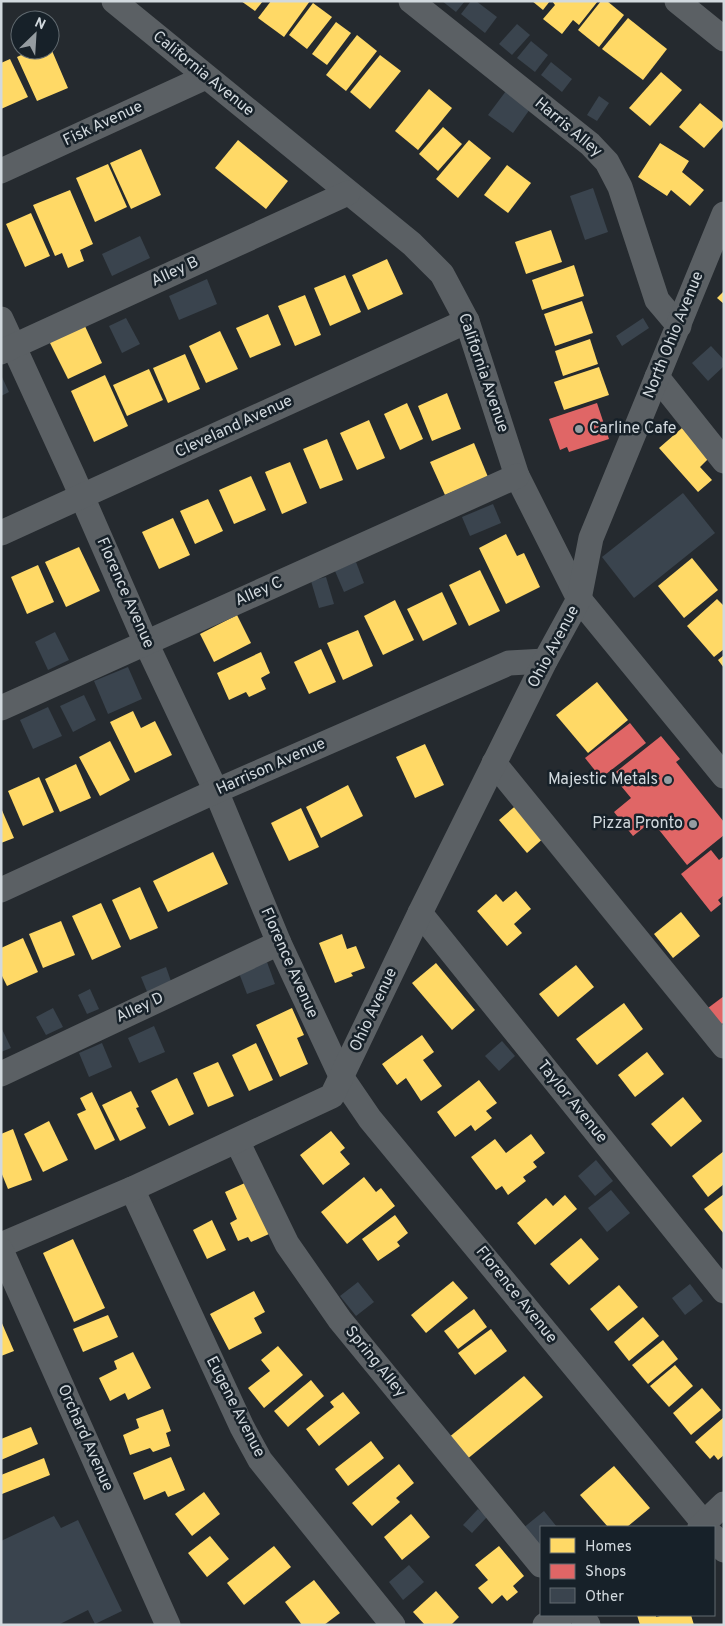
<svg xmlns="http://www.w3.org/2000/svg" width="725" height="1626" font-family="Overpass,sans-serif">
	<rect width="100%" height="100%" fill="#252a2f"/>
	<!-- homes -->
	<g fill="#ffd966">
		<path d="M241,1H263L255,11Z"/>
		<path d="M271,1H310L284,37L258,18Z"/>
		<path d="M532,1H550L543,10Z"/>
		<path d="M552,1H598L579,25L573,20L562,34L543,19L555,5Z"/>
		<path d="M601,1H607L624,15L599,47L578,30Z"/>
		<path d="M313,3L332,17L307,49L289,35Z"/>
		<path d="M628,18L667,49L643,80L602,49Z"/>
		<path d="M336,22L351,33L327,65L312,54Z"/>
		<path d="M357,35L377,51L346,91L326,75Z"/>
		<path d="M50,46L68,88L37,101L17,57L32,50H50Z"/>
		<path d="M380,55L401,71L370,109L350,92Z"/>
		<path d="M10,59L28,97L1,109V63Z"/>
		<path d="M661,72L682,90L650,126L629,108Z"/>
		<path d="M429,89L452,108L418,150L395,131Z"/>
		<path d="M700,103L724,123V126L704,148L679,127Z"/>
		<path d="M443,127L462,144L438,171L419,154Z"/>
		<path d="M238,140L288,181L266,209L215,168Z"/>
		<path d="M469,140L491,158L458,198L436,179Z"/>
		<path d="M660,143L689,161L682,172L704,190L690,206L671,190L667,196L638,177Z"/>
		<path d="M141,149L161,195L131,209L110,163Z"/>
		<path d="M108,164L127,207L95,222L76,178Z"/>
		<path d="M507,165L531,183L508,213L484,195Z"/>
		<path d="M70,190L93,244L80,250L84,261L68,268L62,253L55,256L33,205Z"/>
		<path d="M31,213L50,256L25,267L6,224Z"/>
		<path d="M551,230L562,262L526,274L515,242Z"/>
		<path d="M387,259L403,294L368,310L352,275Z"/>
		<path d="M574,265L584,296L542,310L532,280Z"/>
		<path d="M345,275L361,312L330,326L314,288Z"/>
		<path d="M724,291V304L717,298Z"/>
		<path d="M305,295L321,335L295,346L278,306Z"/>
		<path d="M582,301L593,333L555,346L544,314Z"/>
		<path d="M268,314L281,345L250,358L236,328Z"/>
		<path d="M84,324L102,363L68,379L49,341Z"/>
		<path d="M220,331L238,369L206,383L189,346Z"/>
		<path d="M590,339L598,364L563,376L555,351Z"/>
		<path d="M185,354L200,389L168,403L153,368Z"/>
		<path d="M599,367L609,395L564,410L554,382Z"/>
		<path d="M149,369L163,400L127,416L113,385Z"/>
		<path d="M105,375L128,426L94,442L71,391Z"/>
		<path d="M447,393L461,429L432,441L418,406Z"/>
		<path d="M407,403L423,439L400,450L384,414Z"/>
		<path d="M369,420L385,458L357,470L340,433Z"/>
		<path d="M682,428L709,458L700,467L712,480L698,492L659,448Z"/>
		<path d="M327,439L343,480L320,489L303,449Z"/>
		<path d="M474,443L488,477L445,495L430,462Z"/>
		<path d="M290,462L307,503L282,514L265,472Z"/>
		<path d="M251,476L266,510L234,524L219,490Z"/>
		<path d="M208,499L223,531L195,544L180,511Z"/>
		<path d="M173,518L190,555L159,569L142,532Z"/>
		<path d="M506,534L517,556L524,553L540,587L506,604L479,548Z"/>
		<path d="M79,547L100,591L66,607L45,562Z"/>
		<path d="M692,558L718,590L684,618L658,586Z"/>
		<path d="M38,565L54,602L27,614L11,577Z"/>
		<path d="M480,570L500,611L469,626L449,585Z"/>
		<path d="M442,592L457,624L423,641L407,609Z"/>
		<path d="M717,599L724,606V649L714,657L687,626Z"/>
		<path d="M395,600L414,640L383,655L364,616Z"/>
		<path d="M237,615L251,643L214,662L200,634Z"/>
		<path d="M358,630L373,666L343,680L327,643Z"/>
		<path d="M321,649L336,682L309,694L294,662Z"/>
		<path d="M261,652L270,673L261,678L266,689L249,697L246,692L229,700L217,673Z"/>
		<path d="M724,655V668L718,660Z"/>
		<path d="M597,682L628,720L588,753L556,715Z"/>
		<path d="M133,711L141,728L155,721L172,755L135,773L110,722Z"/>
		<path d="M110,741L130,780L100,796L79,757Z"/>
		<path d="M425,744L444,785L415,798L396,757Z"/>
		<path d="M76,764L91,798L60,812L45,779Z"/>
		<path d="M39,777L54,812L23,826L8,791Z"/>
		<path d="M348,785L363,816L321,838L306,807Z"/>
		<path d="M519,803L547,835L527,853L499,820Z"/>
		<path d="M1,808L14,838L1,843Z"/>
		<path d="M301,808L319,847L289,861L271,823Z"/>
		<path d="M213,852L228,884L168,912L153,881Z"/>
		<path d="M140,887L158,928L130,940L112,900Z"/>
		<path d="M516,891L531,909L514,924L522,933L507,946L477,911L496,894L503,902Z"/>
		<path d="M101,903L121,947L92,960L72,916Z"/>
		<path d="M681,912L700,936L673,958L654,934Z"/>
		<path d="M61,921L75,955L43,968L29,934Z"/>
		<path d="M342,934L347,949L356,946L365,968L351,973L353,976L335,983L319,943Z"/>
		<path d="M23,938L38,972L7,986L1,974V948Z"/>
		<path d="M436,963L475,1010L452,1030L412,983Z"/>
		<path d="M576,965L594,987L558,1017L539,994Z"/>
		<path d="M624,1003L643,1029L597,1065L576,1039Z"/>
		<path d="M292,1008L304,1035L297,1038L308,1064L280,1077L256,1025Z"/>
		<path d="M422,1035L434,1052L423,1060L442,1086L421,1101L406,1078L397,1085L382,1064Z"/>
		<path d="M256,1043L273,1080L249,1091L232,1055Z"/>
		<path d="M647,1052L664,1074L635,1097L618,1075Z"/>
		<path d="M218,1062L234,1096L208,1107L193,1073Z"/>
		<path d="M177,1078L194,1114L169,1126L151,1091Z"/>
		<path d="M479,1080L497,1103L486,1111L492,1118L475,1131L471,1125L455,1137L437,1112Z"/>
		<path d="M131,1091L139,1107L136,1108L146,1128L120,1141L102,1105Z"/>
		<path d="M92,1092L115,1140L95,1150L77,1114L86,1110L80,1098Z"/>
		<path d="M683,1097L702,1121L671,1147L651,1124Z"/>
		<path d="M49,1121L68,1160L43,1172L24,1134Z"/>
		<path d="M13,1129L32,1180L8,1189L1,1172V1134Z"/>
		<path d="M331,1131L345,1148L340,1152L350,1164L323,1185L300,1155Z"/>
		<path d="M531,1134L545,1153L533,1162L537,1167L523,1177L526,1181L508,1195L502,1186L496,1190L471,1157L495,1139L506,1153Z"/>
		<path d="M724,1151V1184L708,1197L692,1176Z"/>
		<path d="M364,1177L376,1192L381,1188L395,1206L347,1244L321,1212Z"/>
		<path d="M247,1182L269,1234L251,1242L248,1237L238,1241L230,1223L237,1219L225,1192Z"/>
		<path d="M724,1194V1234L704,1209Z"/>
		<path d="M565,1195L577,1209L535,1245L517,1223L546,1198L553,1206Z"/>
		<path d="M395,1215L408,1233L397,1242L400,1246L378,1261L362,1239Z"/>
		<path d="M212,1220L226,1250L207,1259L193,1230Z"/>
		<path d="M581,1238L599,1259L569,1285L550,1264Z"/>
		<path d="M73,1239L105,1308L74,1322L43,1253Z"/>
		<path d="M453,1281L468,1298L426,1333L411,1315Z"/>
		<path d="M619,1285L638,1307L608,1331L590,1309Z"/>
		<path d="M254,1291L265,1312L254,1318L262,1333L229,1350L210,1314Z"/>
		<path d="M474,1309L487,1327L458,1349L444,1331Z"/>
		<path d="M108,1315L118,1337L83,1352L73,1329Z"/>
		<path d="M643,1317L659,1336L629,1361L614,1342Z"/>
		<path d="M1,1321L14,1351L1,1356Z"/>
		<path d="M491,1329L507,1351L475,1375L458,1353Z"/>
		<path d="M663,1340L678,1359L648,1384L632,1365Z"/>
		<path d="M278,1346L303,1375L264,1408L248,1388L270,1371L261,1360Z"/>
		<path d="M133,1352L151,1388L128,1400L125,1393L110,1401L99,1378L117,1369L114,1361Z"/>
		<path d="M675,1365L693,1386L669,1407L650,1386Z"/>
		<path d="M524,1376L543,1397L466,1460L448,1438Z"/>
		<path d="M311,1380L324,1396L288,1427L274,1411Z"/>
		<path d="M702,1388L721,1410L691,1435L673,1413Z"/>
		<path d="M343,1392L360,1413L319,1446L306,1429L334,1407L330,1402Z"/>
		<path d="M163,1409L171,1431L166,1433L170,1446L153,1452L150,1448L130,1455L123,1435L139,1428L136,1419Z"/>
		<path d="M724,1417V1455L718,1460L714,1455L710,1459L695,1442Z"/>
		<path d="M31,1427L38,1444L1,1460V1439Z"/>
		<path d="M371,1441L384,1458L348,1486L335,1469Z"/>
		<path d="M171,1457L185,1490L168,1497L165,1491L144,1500L133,1473Z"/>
		<path d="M44,1458L50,1475L2,1494L1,1475Z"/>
		<path d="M399,1464L414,1483L396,1498L400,1502L372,1526L352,1503Z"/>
		<path d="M614,1466L650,1508L627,1527H608L580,1495Z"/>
		<path d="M204,1492L220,1514L192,1536L175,1514Z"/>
		<path d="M411,1514L430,1537L402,1560L384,1537Z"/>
		<path d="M210,1536L229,1559L207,1577L188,1553Z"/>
		<path d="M274,1546L291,1567L244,1605L227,1583Z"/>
		<path d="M499,1546L524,1576L513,1586L518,1592L507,1601L502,1595L492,1604L478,1588L488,1580L475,1565Z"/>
		<path d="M314,1580L340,1613L324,1625H302L285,1602Z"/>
		<path d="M436,1591L459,1617L451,1625H425L413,1612Z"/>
		<path d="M637,1615H656V1617L664,1615H691L694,1625H640Z"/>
	</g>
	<!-- shops -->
	<g fill="#e06666">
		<path d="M597,403L609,439L569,452L567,447L560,450L549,419Z"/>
		<path d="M630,723L646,743L601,778L585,758Z"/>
		<path d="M661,736L680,759L676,762L724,822V835L687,865L652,821L633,836L614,812L631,798L612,775Z"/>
		<path d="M711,850L719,860L724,856V895L718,900L721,904L711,912L681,874Z"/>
		<path d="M724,996V1022L721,1025L708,1008Z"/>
	</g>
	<!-- building -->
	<g fill="#3a444e">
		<path d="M442,1H465L456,12Z"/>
		<path d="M471,1H476L497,17L485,33L461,14Z"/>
		<path d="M517,24L530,35L512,55L499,44Z"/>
		<path d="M531,41L548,55L535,72L517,58Z"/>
		<path d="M551,62L572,79L562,92L541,75Z"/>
		<path d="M506,91L530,109L513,133L488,115Z"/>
		<path d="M599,96L609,103L597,121L587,115Z"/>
		<path d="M593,188L608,232L585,240L570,196Z"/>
		<path d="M140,236L150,258L112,276L102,254Z"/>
		<path d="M207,279L217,304L179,320L169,296Z"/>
		<path d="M126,318L140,344L122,353L109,326Z"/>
		<path d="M643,318L649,328L622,346L616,336Z"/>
		<path d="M711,346L724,360V366L708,381L692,363Z"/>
		<path d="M1,375L9,392L1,396Z"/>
		<path d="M683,493L715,533L634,598L602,557Z"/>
		<path d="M493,504L501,523L470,536L462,517Z"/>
		<path d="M356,562L364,583L344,592L335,571Z"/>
		<path d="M326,577L334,604L319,608L311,581Z"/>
		<path d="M55,632L69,660L48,670L35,642Z"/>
		<path d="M128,667L142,699L108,714L94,681Z"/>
		<path d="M84,695L96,720L73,732L60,706Z"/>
		<path d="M48,707L62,736L33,749L20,720Z"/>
		<path d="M267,962L275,984L247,994L239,973Z"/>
		<path d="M166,967L172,984L148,994L141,977Z"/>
		<path d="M90,989L99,1009L87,1014L78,995Z"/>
		<path d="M53,1008L63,1027L46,1035L36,1017Z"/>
		<path d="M154,1026L165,1052L139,1063L128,1038Z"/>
		<path d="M1,1027L11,1048L1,1052Z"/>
		<path d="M502,1041L515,1056L499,1071L485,1056Z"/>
		<path d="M102,1043L112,1067L89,1077L79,1053Z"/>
		<path d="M596,1160L613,1181L595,1196L578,1176Z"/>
		<path d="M611,1190L630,1213L607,1232L588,1208Z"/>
		<path d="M358,1282L374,1302L356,1316L340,1296Z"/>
		<path d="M690,1284L703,1301L685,1315L672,1298Z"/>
		<path d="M478,1509L487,1517L472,1533L463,1525Z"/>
		<path d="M544,1511L557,1527H541V1552L522,1529Z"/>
		<path d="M54,1516L61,1528L78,1520L122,1611L95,1624L88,1610L58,1625H1V1541Z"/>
		<path d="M409,1565L424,1582L403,1600L389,1582Z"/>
	</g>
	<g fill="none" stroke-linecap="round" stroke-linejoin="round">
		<!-- minor -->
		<g stroke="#5b6064" stroke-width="25">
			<path d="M114,1L412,244L442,274L467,321L517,476L579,599L724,776"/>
			<path d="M411,1L590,144L607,162L620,187L657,300L679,326"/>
			<path d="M677,1L724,39"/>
			<path d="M1,171L206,77"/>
			<path d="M1,319L73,476L146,643L216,791L279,943L342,1078L370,1119L707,1527"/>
			<path d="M1,352L348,193"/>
			<path d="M657,377L724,461"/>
			<path d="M1,533L467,321"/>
			<path d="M1,708L517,476"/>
			<path d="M494,763L724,1046"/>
			<path d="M1,890L216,791L509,663L545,661"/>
			<path d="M420,913L724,1291"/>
			<path d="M1,1074L279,943"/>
			<path d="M237,1141L287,1244L340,1320L541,1565"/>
			<path d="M132,1189L242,1427L260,1460L393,1625"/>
			<path d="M1,1245L132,1189L332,1096L420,913L545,661L579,599L591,538L724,214"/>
			<path d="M1,1250L168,1625"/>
			<path d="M700,1527L724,1504"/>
			<path d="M714,1537L724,1550"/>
			<path d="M581,1615L588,1625"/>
			<path d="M545,1625L562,1615"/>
		</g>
	</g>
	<!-- markers -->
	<g fill="#959ca1" stroke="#172129" stroke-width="2">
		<circle cx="579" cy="429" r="5"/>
		<circle cx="668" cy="780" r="5"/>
		<circle cx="693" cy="824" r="5"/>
	</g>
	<g text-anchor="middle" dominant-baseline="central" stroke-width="5" stroke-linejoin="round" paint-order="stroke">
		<!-- street labels -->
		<g font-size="16" fill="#d2d9de" stroke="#172129">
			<text transform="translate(203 74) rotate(39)">California Avenue</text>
			<text transform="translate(103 124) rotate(-25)">Fisk Avenue</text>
			<text transform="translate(568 128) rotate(40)">Harris Alley</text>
			<text transform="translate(175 272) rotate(-25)">Alley B</text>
			<text transform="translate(674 335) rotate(-68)">North Ohio Avenue</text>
			<text transform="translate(483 373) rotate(71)">California Avenue</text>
			<text transform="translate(234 427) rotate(-25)">Cleveland Avenue</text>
			<text transform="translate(259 592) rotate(-24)">Alley C</text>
			<text transform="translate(125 593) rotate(66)">Florence Avenue</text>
			<text transform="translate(554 647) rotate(-62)">Ohio Avenue</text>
			<text transform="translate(271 767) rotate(-24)">Harrison Avenue</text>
			<text transform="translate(289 963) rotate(66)">Florence Avenue</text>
			<text transform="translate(140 1008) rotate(-25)">Alley D</text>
			<text transform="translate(374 1010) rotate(-65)">Ohio Avenue</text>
			<text transform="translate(572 1102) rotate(51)">Taylor Avenue</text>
			<text transform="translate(516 1295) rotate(51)">Florence Avenue</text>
			<text transform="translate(375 1362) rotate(51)">Spring Alley</text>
			<text transform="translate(235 1407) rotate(63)">Eugene Avenue</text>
			<text transform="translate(85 1438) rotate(66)">Orchard Avenue</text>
		</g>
		<!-- poi labels -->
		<g font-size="16" fill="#d2d9de" stroke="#172129" text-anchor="end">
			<text x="589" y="429" text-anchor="start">Carline Cafe</text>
			<text x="658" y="780">Majestic Metals</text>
			<text x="683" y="824">Pizza Pronto</text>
		</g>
	</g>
	<!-- border -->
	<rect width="725" height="1626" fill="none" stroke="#d2d9de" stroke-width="5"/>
	<!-- legend -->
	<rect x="540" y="1526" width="175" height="90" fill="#172129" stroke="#626b71"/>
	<rect x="550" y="1538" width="25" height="15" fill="#ffd966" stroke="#626b71"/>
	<text x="585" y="1551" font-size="15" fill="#d2d9de">Homes</text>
	<rect x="550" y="1564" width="25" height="15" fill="#e06666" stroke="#626b71"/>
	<text x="585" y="1576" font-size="15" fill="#d2d9de">Shops</text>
	<rect x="550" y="1588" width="25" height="15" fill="#3a444e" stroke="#626b71"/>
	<text x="585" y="1601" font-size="15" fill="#d2d9de">Other</text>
	<!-- north arrow -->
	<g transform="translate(35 35) rotate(25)"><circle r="24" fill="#172129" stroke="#626b71"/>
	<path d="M0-4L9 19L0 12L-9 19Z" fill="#959ca1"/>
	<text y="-8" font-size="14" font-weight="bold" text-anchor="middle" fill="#d2d9de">N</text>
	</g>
</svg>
